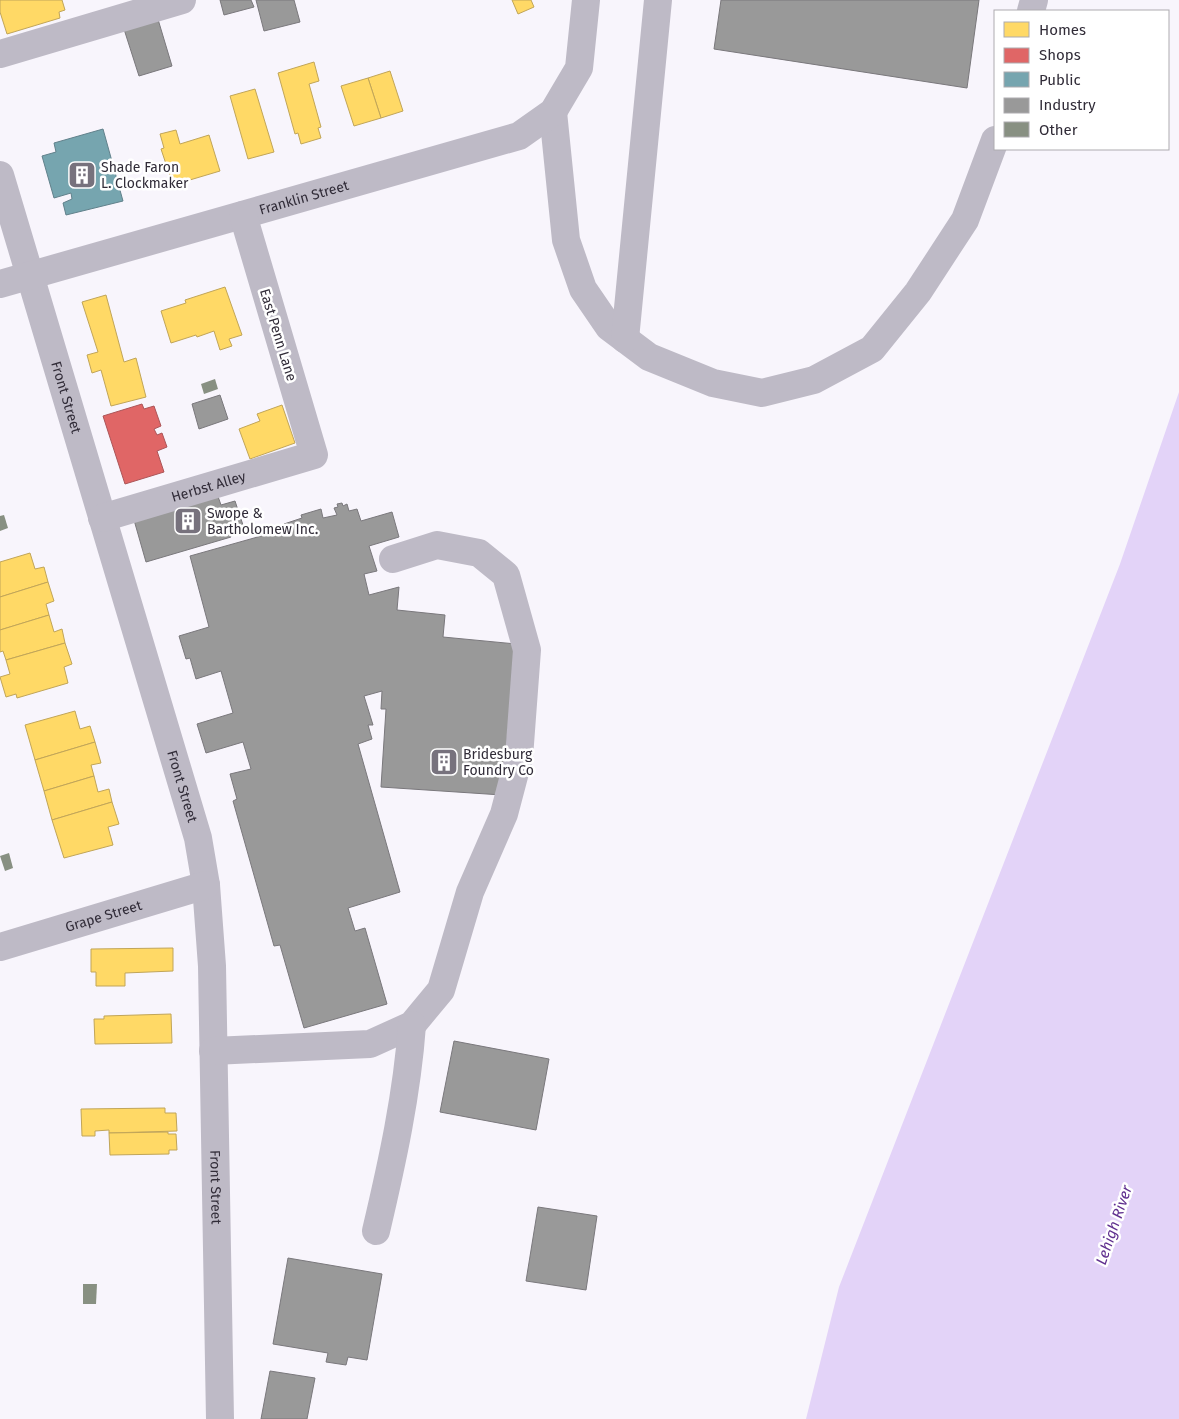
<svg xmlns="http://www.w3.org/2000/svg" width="1179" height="1419" font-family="'Fira Sans',sans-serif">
	<rect width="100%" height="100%" fill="#f8f5fc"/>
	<!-- water -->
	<path fill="#e3d3f8" d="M1179,392V1419H806L839,1287L1120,564Z"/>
	<!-- homes -->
	<g fill="#ffd966" stroke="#c1a558">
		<path d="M0,0H62L65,10L59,12L60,18L7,34L0,12Z"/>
		<path d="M512,0H531L534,7L518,14Z"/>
		<path d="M314,62L319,81L309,84L321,127L318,128L321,138L301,144L298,133L295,134L278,73Z"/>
		<path d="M390,71L403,111L381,118L368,78Z"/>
		<path d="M368,78L381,118L354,126L341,86Z"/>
		<path d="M255,89L274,152L248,159L230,96Z"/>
		<path d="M176,130L180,144L209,135L220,171L173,185L161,149L164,148L160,134Z"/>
		<path d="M225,287L242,335L229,339L232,346L220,350L214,331L197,337L196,335L171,343L161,311L186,303L185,300Z"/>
		<path d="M106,295L124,362L136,358L146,397L111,406L101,370L92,373L87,355L98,352L82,302Z"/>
		<path d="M282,405L295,443L250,459L239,429L260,421L257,414Z"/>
		<path d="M30,553L35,569L44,567L48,582L0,597V562Z"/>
		<path d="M48,582L54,601L46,604L49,615L0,630V597Z"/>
		<path d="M49,615L54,632L62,629L65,643L6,660L3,651L0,652V630Z"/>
		<path d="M65,643L72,664L64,667L68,683L17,698L16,694L6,697L0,677L10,674L6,660Z"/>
		<path d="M75,711L80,729L90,726L95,742L35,760L25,725Z"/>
		<path d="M95,742L101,763L91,765L94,776L44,791L35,760Z"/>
		<path d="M94,776L98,792L109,789L112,802L52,820L44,791Z"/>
		<path d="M112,802L119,824L108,827L113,845L64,858L52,820Z"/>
		<path d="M173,948V971L125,973V986H96V972H91V949Z"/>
		<path d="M171,1014L172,1043L95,1044L94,1019H104V1016Z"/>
		<path d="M165,1108V1113H176L177,1131L109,1133V1130L95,1131V1136H82L81,1109Z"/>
		<path d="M168,1132V1134H176L177,1150H169V1154L110,1155L109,1133Z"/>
	</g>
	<!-- shops -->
	<path fill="#e06666" stroke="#ac5558" d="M142,404L144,409L154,406L161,426L154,429L157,435L162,433L167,447L157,451L164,472L125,484L103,416Z"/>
	<!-- public -->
	<path fill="#76a5af" stroke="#61818b" d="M103,129L123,201L66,215L63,203L72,199L71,193L54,198L42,156L56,152L54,143Z"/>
	<!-- industry -->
	<g fill="#999" stroke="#7a787c">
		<path d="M220,0H251L254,7L224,15Z"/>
		<path d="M256,0H294L300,22L264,31Z"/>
		<path d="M721,0H979L967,88L714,49Z"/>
		<path d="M157,16L172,66L139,76L123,26Z"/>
		<path d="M220,395L228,419L199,429L192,404Z"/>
		<path d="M215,488L221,505L235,501L244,528L229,533L231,537L146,562L132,513Z"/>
		<path d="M342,503L343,506L347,504L349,511L357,509L361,521L392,512L399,537L369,546L377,571L364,574L369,595L399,587L397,610L445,615L443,637L516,644L502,795L381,787L386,709H381L382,691L364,696L373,725H368L372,739L358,744L400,892L348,908L355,931L365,928L387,1004L304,1028L280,945L274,946L233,801L237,799L230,774L251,769L243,742L206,753L197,724L233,713L221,671L196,679L190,658L186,659L179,636L209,627L190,556L286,529L284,524L302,518L301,515L321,509L323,518L337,515L334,508L338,507L337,504Z"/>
		<path d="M454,1041L549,1059L536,1130L440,1112Z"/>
		<path d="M538,1207L597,1216L586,1290L526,1281Z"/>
		<path d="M288,1258L382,1274L367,1360L348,1357L346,1365L326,1362L328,1353L273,1344Z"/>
		<path d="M270,1371L315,1378L307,1419H261Z"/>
	</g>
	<!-- building -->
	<g fill="#889082">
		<path d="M215,379L218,389L204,394L201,384Z"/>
		<path d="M4,515L8,528L0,531V516Z"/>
		<path d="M9,853L13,868L5,871L0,856Z"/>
		<path d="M83,1284H97L96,1304H83Z"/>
	</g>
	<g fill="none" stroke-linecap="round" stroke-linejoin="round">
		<!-- minor -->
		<g stroke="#bebac6" stroke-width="28">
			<path d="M1031,11L1034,0"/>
			<path d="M0,54L182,0"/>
			<path d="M553,112L566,240L583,289L609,327L649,357L713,383L762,393L814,380L872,349L918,292L965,220L995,140"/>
			<path id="s1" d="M0,175L198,838L206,885L212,966L220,1419"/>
			<path id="s2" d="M0,284L519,136L553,112L579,68L586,0"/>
			<path d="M625,339L658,0"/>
			<path id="s3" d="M102,518L314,455L243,215"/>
			<path id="s4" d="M0,947L206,885"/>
			<path d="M213,1051L370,1044L412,1025L441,990L470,892L504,814L519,757L527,650L506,575L479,553L437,545L393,559"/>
			<path d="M376,1231C392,1163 407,1095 412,1025"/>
		</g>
	</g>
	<!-- icons -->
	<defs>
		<symbol id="building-square" viewBox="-11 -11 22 22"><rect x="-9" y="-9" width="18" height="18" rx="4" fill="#77727d" stroke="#fff"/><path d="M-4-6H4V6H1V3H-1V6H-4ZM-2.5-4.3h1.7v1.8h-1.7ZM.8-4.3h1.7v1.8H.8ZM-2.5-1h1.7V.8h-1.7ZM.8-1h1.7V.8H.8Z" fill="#fff"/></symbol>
	</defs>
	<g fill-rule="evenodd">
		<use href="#building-square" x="66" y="159" width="32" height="32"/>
		<use href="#building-square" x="172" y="505" width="32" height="32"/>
		<use href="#building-square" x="428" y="746" width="32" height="32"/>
	</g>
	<g text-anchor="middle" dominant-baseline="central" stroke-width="5" stroke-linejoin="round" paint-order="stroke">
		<!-- poi labels -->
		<g font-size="14" fill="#312c38" stroke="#fff" text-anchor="start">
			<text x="101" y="167">Shade Faron<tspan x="101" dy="16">L. Clockmaker</tspan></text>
			<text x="207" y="513">Swope &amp;<tspan x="207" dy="16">Bartholomew Inc.</tspan></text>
			<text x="463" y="754">Bridesburg<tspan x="463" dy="16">Foundry Co</tspan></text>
		</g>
		<!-- street labels -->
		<g font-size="14" fill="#312c38" stroke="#fff">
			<text stroke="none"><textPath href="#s2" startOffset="316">Franklin Street</textPath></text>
			<text transform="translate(278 335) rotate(73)">East Penn Lane</text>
			<text stroke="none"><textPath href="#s1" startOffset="232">Front Street</textPath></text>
			<text stroke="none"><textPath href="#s3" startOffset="111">Herbst Alley</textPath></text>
			<text stroke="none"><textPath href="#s1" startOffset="638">Front Street</textPath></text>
			<text stroke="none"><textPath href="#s4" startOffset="108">Grape Street</textPath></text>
			<text stroke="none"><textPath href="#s1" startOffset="1042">Front Street</textPath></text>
		</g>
		<!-- water labels -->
		<g font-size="15" font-style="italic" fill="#60308f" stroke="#fff">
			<text transform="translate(1114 1225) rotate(-71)">Lehigh River</text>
		</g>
	</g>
	<!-- legend -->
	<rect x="994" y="10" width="175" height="140" fill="#ffffff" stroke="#adabaf"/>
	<rect x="1004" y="22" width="25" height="15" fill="#ffd966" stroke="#adabaf"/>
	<text x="1039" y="35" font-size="15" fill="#312c38">Homes</text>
	<rect x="1004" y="48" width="25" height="15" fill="#e06666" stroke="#adabaf"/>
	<text x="1039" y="60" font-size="15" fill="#312c38">Shops</text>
	<rect x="1004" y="72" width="25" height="15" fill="#76a5af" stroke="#adabaf"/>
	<text x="1039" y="85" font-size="15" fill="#312c38">Public</text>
	<rect x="1004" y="98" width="25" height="15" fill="#999999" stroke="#adabaf"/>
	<text x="1039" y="110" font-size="15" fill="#312c38">Industry</text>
	<rect x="1004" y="122" width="25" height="15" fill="#889082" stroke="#adabaf"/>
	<text x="1039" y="135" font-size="15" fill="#312c38">Other</text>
</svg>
